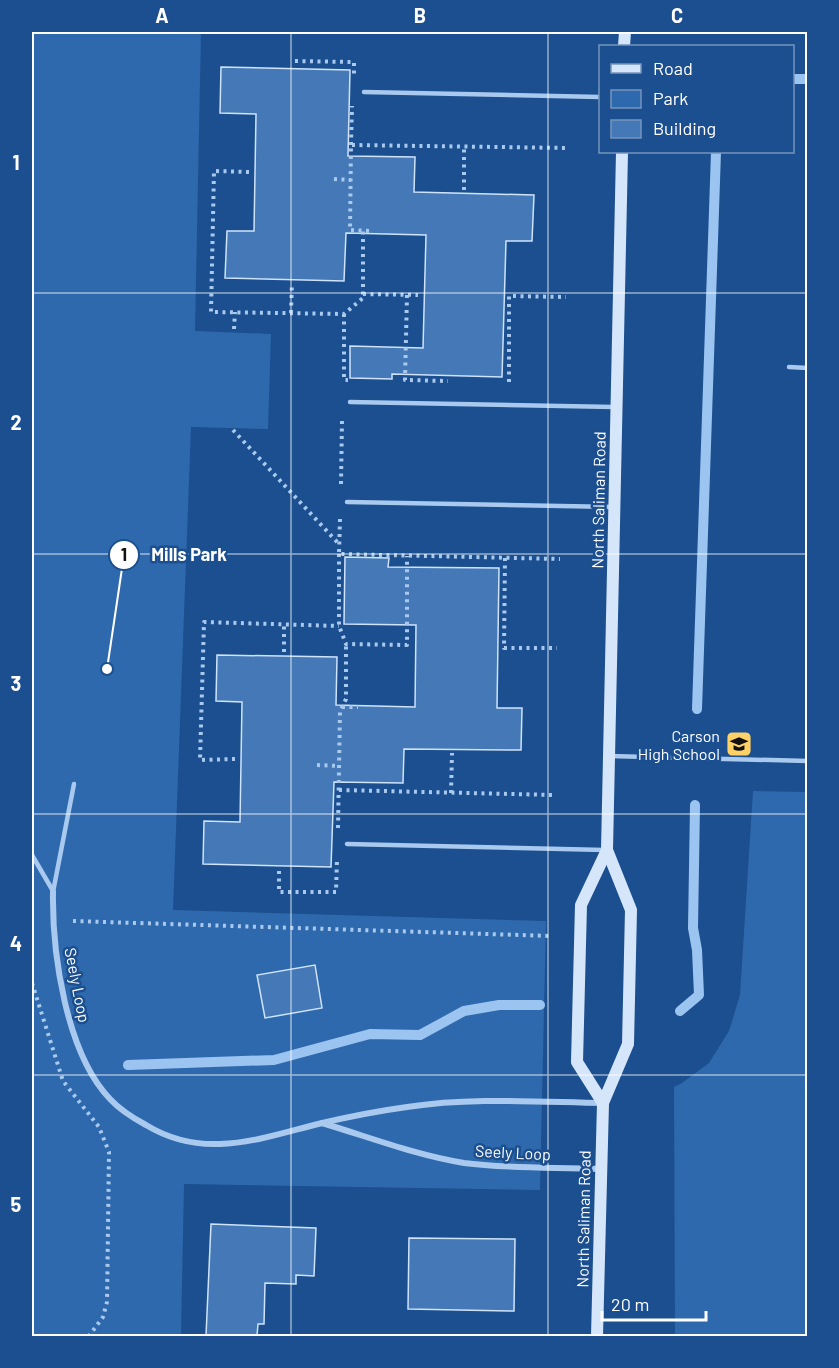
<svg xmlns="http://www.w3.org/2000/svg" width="839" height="1368" font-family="Barlow,sans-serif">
	<rect width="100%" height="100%" fill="#1b4f8f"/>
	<!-- green -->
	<g fill="#2e69ad">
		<path d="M32,32H201L195,331L271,334L268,429L191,427L173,910L546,921L540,1190L184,1184L181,1336H32Z"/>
		<path d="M753,791L807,792V1336H675L674,1087L682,1083L709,1063L729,1031L740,995Z"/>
	</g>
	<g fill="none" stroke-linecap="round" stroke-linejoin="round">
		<!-- stream -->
		<g stroke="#9cc4f0" stroke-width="10">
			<path d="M792,79H808"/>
			<path d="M697,709L716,152"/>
			<path d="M680,1011L699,995L697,950L693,928L695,805"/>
			<path d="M128,1065L274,1060L370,1034L420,1035L464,1011L499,1005H540"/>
		</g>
	</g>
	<!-- building -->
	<g fill="#4478b7" stroke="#cfe3fa" stroke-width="1.5">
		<path d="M221,67L350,70L348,156L415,157L414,192L534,195L532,241H506L502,377L392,374V379L350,378V346L423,348L426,235L346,233L344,281L225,278L227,231H254L256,114L220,113Z"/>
		<path d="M345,557L389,558L388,567L499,568L497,708H522L521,750L404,749L403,783L334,782L331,867L203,864L204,821L240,822L242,702L216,701L217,655L337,657L336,705L415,707L416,625L344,624Z"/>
		<path d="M315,965L322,1008L265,1018L257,975Z"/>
		<path d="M211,1224L316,1228L314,1276L296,1275V1284L265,1283L264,1324H258L257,1336H206Z"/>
		<path d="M409,1238L515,1239L514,1311L408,1309Z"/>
	</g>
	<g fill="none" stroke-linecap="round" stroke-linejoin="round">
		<!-- path -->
		<g stroke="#a9c9ee" stroke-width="4" stroke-dasharray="3 4.5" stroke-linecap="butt">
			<path d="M295,61L354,62V75"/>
			<path d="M351,145L352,106"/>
			<path d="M249,172L214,171L211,312L344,314L363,298V231"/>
			<path d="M334,179L351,180"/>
			<path d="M464,190V146"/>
			<path d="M369,231L350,230L351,145L569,148"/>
			<path d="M363,294L418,295"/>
			<path d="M407,295L405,380L448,381"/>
			<path d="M291,313L292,283"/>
			<path d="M344,314V380H348"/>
			<path d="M234,329L235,312"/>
			<path d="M509,382V296L566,297"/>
			<path d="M233,430L338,543"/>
			<path d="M341,484L342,420"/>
			<path d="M340,519L339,554L560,559"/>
			<path d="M339,554V626L346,644L407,645V556"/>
			<path d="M505,558L504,648H557"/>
			<path d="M284,652V624"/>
			<path d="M342,707H358"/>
			<path d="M235,759L200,760L204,622L339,626"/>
			<path d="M317,765L339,766"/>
			<path d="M339,790L554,795"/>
			<path d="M451,793L452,753"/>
			<path d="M338,828L340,711L346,699V644"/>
			<path d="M279,871V892H336L337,859"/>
			<path d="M73,921L552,936"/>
			<path d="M32,983L63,1081L99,1127L109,1152L107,1302L103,1317L89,1336"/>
		</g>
		<!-- service -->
		<g stroke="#a9c9ee" stroke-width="4.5">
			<path d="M364,92L600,97"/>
			<path d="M789,367L808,368"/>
			<path d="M350,402L614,407"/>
			<path d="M347,502L614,507"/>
			<path d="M609,756L808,761"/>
			<path d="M347,844L605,850"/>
			<path d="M32,855L53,891"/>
			<path d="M53,892L74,784"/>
		</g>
		<!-- minor -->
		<g stroke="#a9c9ee" stroke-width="6">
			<path d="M53,892C52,953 66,1053 110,1099C120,1110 133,1118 146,1125C169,1139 194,1145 220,1144C253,1143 286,1132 318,1124C347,1117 378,1111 407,1107C472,1097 538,1102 603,1103"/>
			<path d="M322,1123C369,1137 415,1155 464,1163C509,1169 556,1167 601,1169"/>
		</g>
		<!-- secondary -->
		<g stroke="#d6e6fa" stroke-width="12">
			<path d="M624,46L625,32"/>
			<path d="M603,1103L577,1062L581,905L607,850"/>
			<path d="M597,1336L603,1103L628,1044L631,910L607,850L622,152"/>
		</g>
	</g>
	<!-- grid -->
	<path fill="none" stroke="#fff" stroke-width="1.5" stroke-opacity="0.55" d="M291,32V1336M548,32V1336M32,293H808M32,554H808M32,814H808M32,1075H808"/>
	<!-- icons -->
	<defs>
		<symbol id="school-square" viewBox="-11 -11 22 22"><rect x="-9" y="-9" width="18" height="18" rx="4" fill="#ffd166" stroke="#1b4f8f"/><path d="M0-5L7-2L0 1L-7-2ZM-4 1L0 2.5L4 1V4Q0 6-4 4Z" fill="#111"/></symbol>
	</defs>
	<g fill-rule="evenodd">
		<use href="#school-square" x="724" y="729" width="30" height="30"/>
	</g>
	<g text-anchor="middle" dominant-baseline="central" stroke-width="5" stroke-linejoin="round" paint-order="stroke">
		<!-- street labels -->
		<g font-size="16" fill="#fff" stroke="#1b4f8f">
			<text transform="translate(598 500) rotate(-89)">North Saliman Road</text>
			<text transform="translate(78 985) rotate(79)">Seely Loop</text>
			<text transform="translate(513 1152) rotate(3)">Seely Loop</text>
			<text transform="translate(583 1219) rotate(-89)">North Saliman Road</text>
		</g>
		<!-- poi labels -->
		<g font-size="16" fill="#fff" stroke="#1b4f8f" text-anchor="end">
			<text x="720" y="735">Carson<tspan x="720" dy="18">High School</tspan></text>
		</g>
	</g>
	<!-- callouts -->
	<path fill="none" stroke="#fff" stroke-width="2" d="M107 669L124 555"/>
	<g fill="#fff" stroke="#1b4f8f" stroke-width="2">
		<circle cx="107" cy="669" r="6"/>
		<circle cx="124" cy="555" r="15"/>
	</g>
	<g font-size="18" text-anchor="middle" font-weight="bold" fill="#111">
		<text x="124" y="561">1</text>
	</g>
	<g font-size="18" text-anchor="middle" font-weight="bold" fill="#fff" stroke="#1b4f8f" stroke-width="5" stroke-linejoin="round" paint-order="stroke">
		<text x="189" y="561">Mills Park</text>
	</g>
	<!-- border -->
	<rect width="839" height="1368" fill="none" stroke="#1b4f8f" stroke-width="66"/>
	<!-- legend -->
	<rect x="599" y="45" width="195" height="108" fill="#1b4f8f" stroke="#7695bc" stroke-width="1.5"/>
	<rect x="611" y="64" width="30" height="9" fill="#d6e6fa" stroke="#7695bc" stroke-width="1.5"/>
	<text x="653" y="75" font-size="18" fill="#ffffff">Road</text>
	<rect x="611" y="90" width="30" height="18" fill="#2e69ad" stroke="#7695bc" stroke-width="1.5"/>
	<text x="653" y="105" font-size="18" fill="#ffffff">Park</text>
	<rect x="611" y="120" width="30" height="18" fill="#4478b7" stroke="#7695bc" stroke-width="1.5"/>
	<text x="653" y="135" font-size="18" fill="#ffffff">Building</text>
	<!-- scale -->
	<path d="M602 1311v9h104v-9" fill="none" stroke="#ffffff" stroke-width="3"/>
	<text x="611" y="1311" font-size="18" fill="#ffffff" stroke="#1b4f8f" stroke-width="4.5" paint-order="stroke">20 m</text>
	<rect x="33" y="33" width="773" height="1302" fill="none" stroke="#fff" stroke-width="2"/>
	<g font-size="20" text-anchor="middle" font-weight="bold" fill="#fff">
		<text x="162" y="23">A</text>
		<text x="420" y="23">B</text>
		<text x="677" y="23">C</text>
		<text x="16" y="170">1</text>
		<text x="16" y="430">2</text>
		<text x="16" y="691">3</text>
		<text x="16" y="951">4</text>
		<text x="16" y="1212">5</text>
	</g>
</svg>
